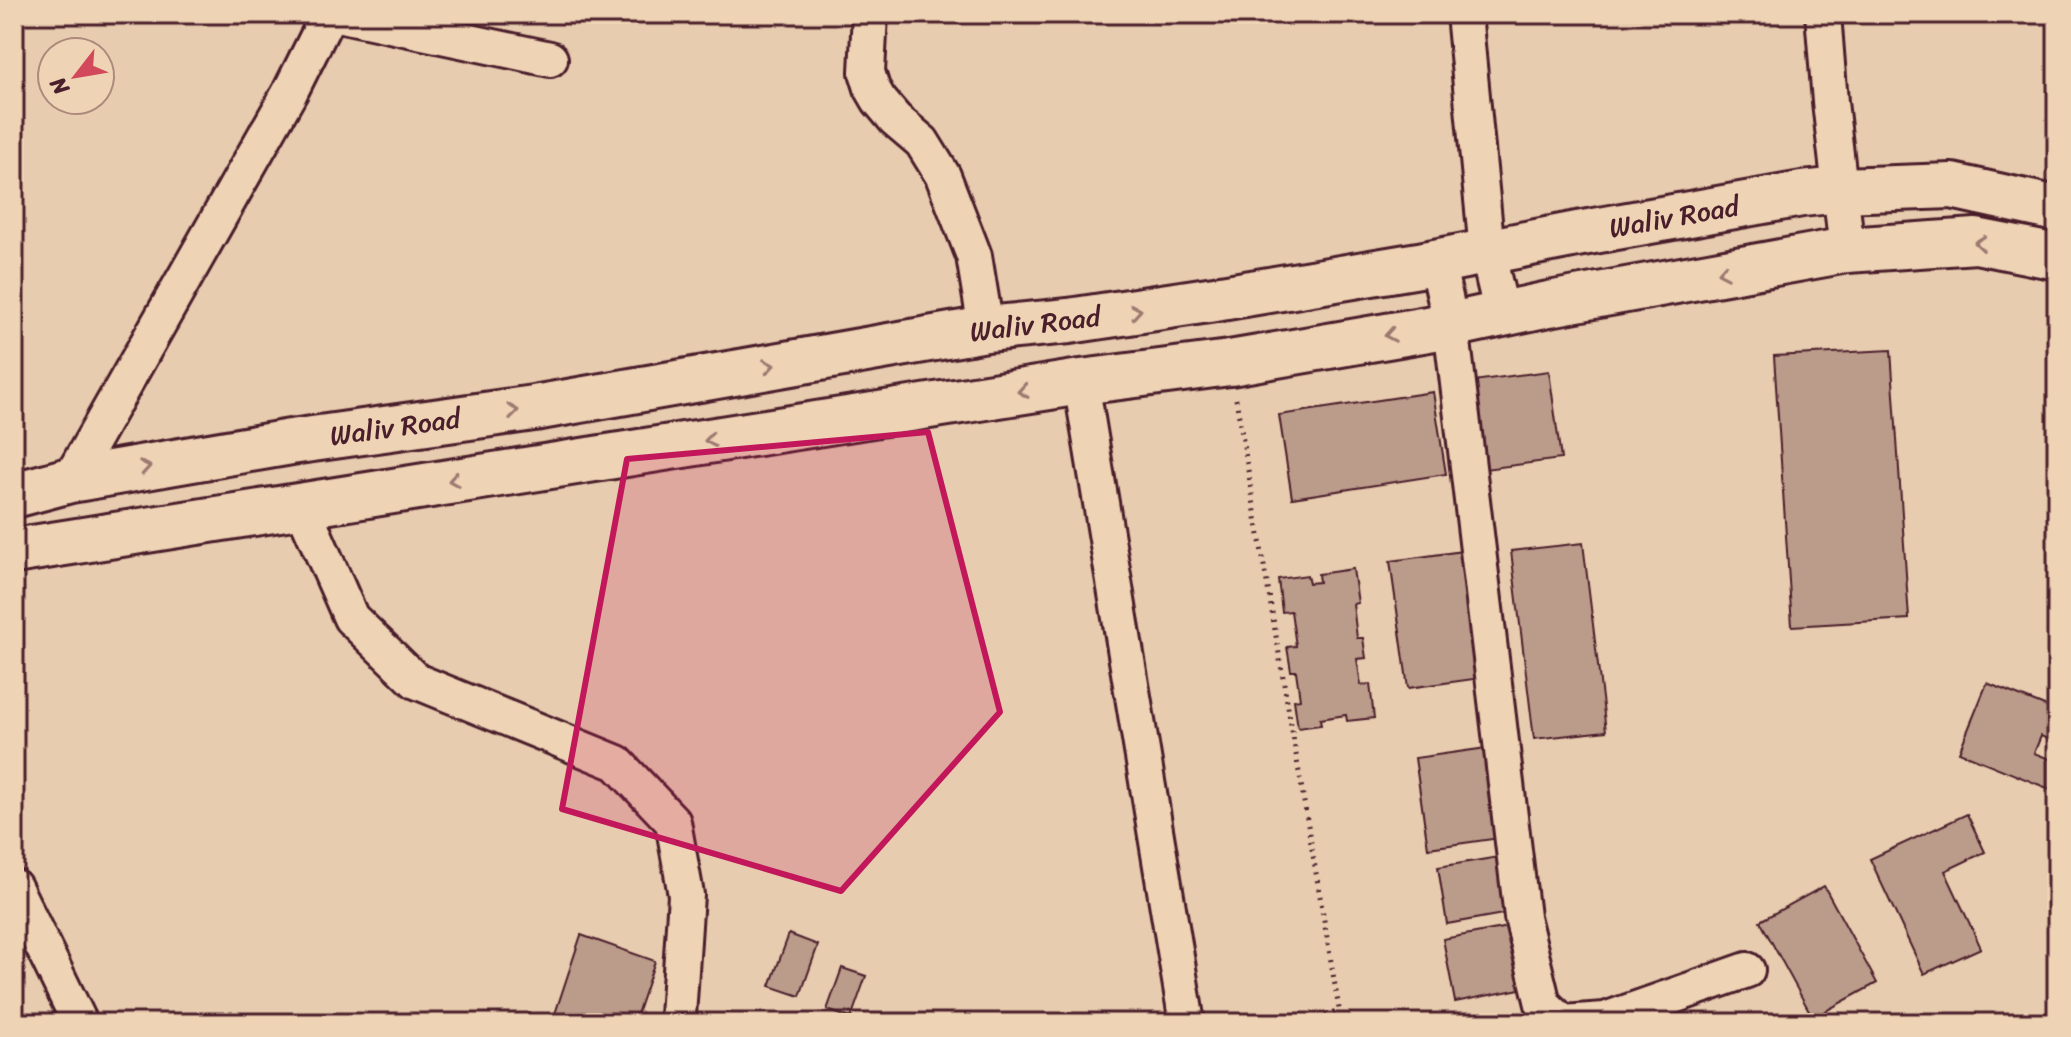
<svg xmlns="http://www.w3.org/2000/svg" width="2071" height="1037" font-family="Sriracha,sans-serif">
	<rect width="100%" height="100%" fill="#e7ccaf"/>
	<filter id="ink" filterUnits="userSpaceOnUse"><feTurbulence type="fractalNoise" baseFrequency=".0125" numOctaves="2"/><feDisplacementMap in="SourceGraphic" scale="16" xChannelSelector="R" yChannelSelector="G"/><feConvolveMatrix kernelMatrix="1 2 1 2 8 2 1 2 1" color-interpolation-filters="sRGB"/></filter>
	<g filter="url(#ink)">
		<!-- building -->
		<g fill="#bb9b8a" stroke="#4a1f2b" stroke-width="2">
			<path d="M1891,350L1909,619L1792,626L1774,356Z"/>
			<path d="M1549,371L1561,459L1485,469L1473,381Z"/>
			<path d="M1433,392L1446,474L1292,498L1279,415Z"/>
			<path d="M1583,543L1606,731L1534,739L1511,551Z"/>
			<path d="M1463,551L1481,678L1408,688L1390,561Z"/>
			<path d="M1353,569L1358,603L1353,604L1357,638H1363L1366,658L1357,659L1361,685L1370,684L1374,718L1347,721L1346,715L1320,719L1321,725L1298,728L1294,700L1300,699L1296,671H1291L1287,647L1296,646L1291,611L1282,612L1278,579L1307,575L1309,583L1319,582L1318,574Z"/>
			<path d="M1987,683L2057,711V743L2041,736L2034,753L2057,762V792L1959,752Z"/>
			<path d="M1487,748L1500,838L1428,848L1415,758Z"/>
			<path d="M1967,814L1985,852L1945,871L1981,948L1924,974L1870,859Z"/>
			<path d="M1505,856L1514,912L1447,924L1438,867Z"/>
			<path d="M1824,886L1877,983L1813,1018L1760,921Z"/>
			<path d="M1508,927L1520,989L1455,1002L1443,939Z"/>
			<path d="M789,934L818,945L800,996L770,986Z"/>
			<path d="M581,935L655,961L634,1023H552Z"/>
			<path d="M842,968L866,976L851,1018L827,1010Z"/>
		</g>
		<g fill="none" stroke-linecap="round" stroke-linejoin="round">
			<defs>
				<g id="minor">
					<path d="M338,14L550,59"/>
					<path d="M870,14L867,72L872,88L879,100L895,119L922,142L943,176L974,256L986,329"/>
					<path d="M1464,14L1487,251L1502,314"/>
					<path d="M1823,14L1830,102L1847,250"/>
					<path d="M1437,261L1451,325L1522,917L1543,1004L1563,1023L1605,1020L1747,970"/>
					<path d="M1081,382L1187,1023"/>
					<path d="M70,480L290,92L329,14"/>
					<path d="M301,504L351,618L416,681L617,763L673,822L686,895L678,1016L676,1023"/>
					<path d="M14,887L80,1023"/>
				</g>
				<g id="secondary">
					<path d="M14,495L70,480L291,442L534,408L986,329L1069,321L1215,299L1419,265L1577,234L1802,194L1840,190L1952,186L2057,209"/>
					<path d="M14,551L1081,382L1230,363L1451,325L1549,304L1847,250L1976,241L2057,257"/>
				</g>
			</defs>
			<!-- minor casing -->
			<use href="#minor" stroke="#4a1f2b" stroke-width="40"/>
			<!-- secondary casing -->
			<use href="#secondary" stroke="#4a1f2b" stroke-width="50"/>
			<!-- path -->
			<path stroke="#4a1f2b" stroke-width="5" stroke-dasharray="2 6" stroke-linecap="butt" d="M1236,399L1339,1009L1315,1023"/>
			<!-- minor -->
			<use href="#minor" stroke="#eed3b5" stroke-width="34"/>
			<!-- secondary -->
			<use href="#secondary" stroke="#eed3b5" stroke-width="44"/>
		</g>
		<!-- one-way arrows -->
		<defs><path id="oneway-chevron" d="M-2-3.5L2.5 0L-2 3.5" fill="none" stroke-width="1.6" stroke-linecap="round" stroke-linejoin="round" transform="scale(2)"/></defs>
		<g stroke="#9c7970">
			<use href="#oneway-chevron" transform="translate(1980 243) rotate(-174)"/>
			<use href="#oneway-chevron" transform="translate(1723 272) rotate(170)"/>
			<use href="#oneway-chevron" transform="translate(1136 311) rotate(-9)"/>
			<use href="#oneway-chevron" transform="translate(1390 335) rotate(170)"/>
			<use href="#oneway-chevron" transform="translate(769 366) rotate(-10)"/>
			<use href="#oneway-chevron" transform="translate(1023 391) rotate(171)"/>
			<use href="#oneway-chevron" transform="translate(513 411) rotate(-8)"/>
			<use href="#oneway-chevron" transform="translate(710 440) rotate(171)"/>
			<use href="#oneway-chevron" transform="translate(145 467) rotate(-10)"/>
			<use href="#oneway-chevron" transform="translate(454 480) rotate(171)"/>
		</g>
	</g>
	<!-- marked area -->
	<path fill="#c2185b" fill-opacity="0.2" stroke="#c2185b" stroke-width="6" stroke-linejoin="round" d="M928,432L1000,712L841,891L562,809L627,459Z"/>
	<g text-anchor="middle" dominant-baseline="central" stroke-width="6" stroke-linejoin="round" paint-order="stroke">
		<!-- street labels -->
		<g font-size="28" fill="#4a1f2b" stroke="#eed3b5">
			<text transform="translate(1674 217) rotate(-10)">Waliv Road</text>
			<text transform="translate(1035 324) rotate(-7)">Waliv Road</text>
			<text transform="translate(395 427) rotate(-8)">Waliv Road</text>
		</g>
	</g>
	<!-- margin -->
	<rect width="2071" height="1037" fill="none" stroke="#eed3b5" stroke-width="48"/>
	<rect x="24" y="24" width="2023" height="989" fill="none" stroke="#4a1f2b" stroke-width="3" filter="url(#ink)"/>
	<!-- north arrow -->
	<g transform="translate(76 76) rotate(239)"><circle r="38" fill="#eed3b5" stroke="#ac8b7e" stroke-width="2"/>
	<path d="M0-6L14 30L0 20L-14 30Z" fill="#d1495b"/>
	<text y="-12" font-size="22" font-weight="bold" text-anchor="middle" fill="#4a1f2b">N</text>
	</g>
</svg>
